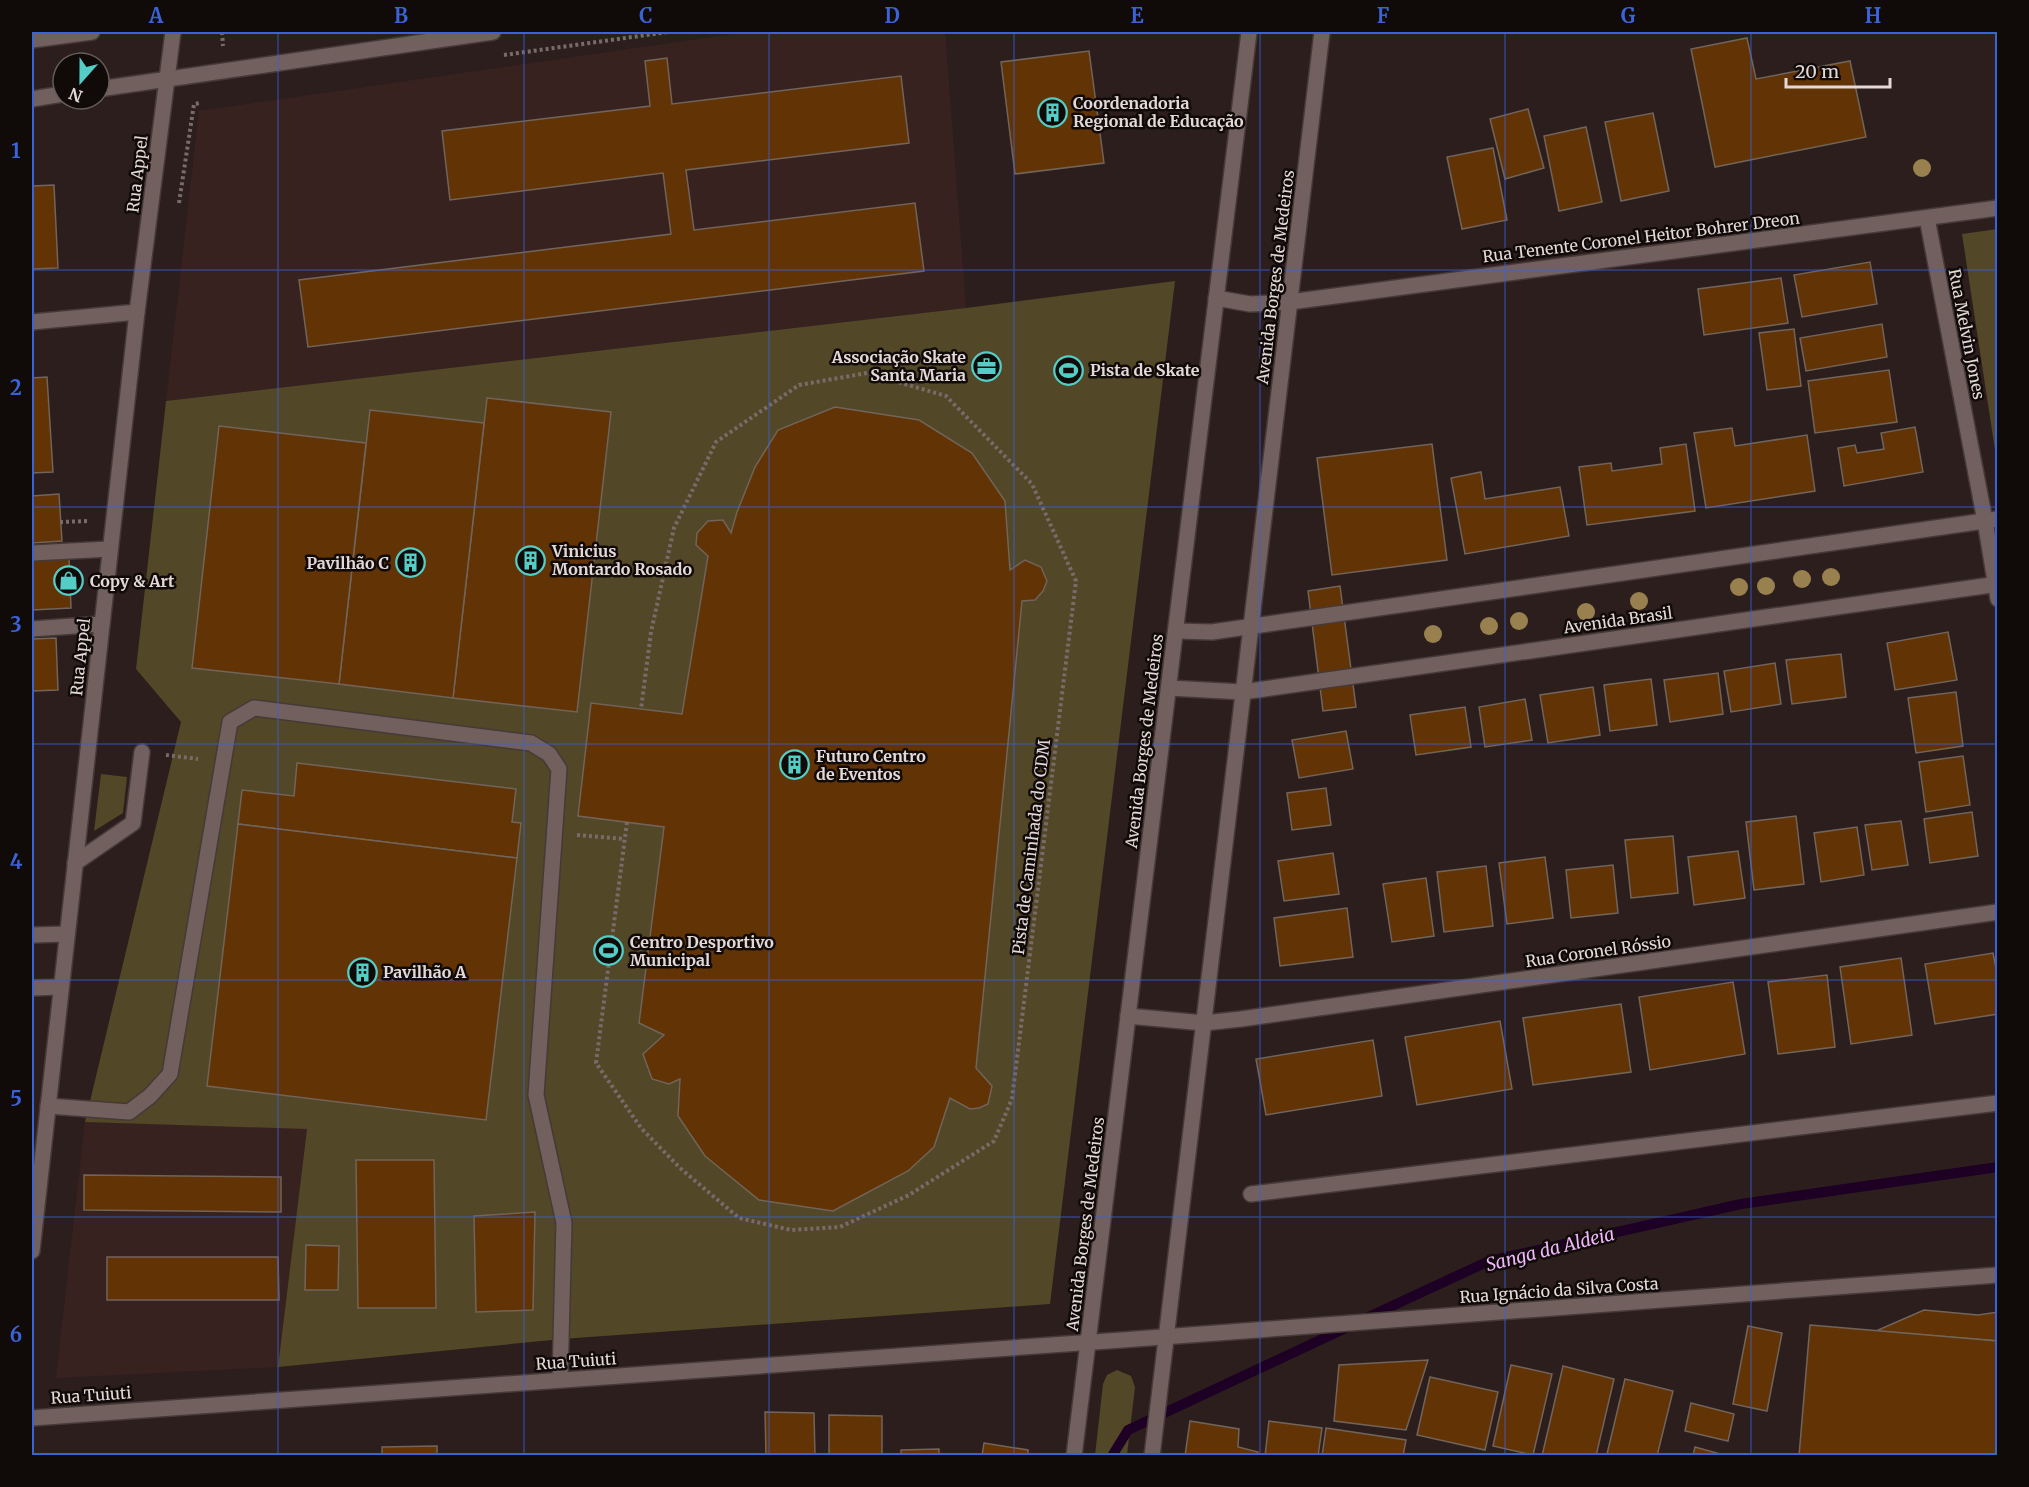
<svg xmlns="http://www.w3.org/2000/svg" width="2029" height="1487" font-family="Merriweather,serif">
	<rect width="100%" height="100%" fill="#2c1e1d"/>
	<!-- built -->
	<g fill="#382220">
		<path d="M747,32H945L966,308L166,401L199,111Z"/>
		<path d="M85,1122L307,1128L278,1367L56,1378Z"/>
	</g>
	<!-- green -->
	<g fill="#524726">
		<path d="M1997,229H1998L1997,463L1962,234Z"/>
		<path d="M1175,281L1050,1304L562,1339L278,1367L307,1129L85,1122L181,722L136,669L166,401L966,308Z"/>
		<path d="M101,774L127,777L123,813L94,831Z"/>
		<path d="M1117,1370L1131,1376L1135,1387L1127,1455H1095L1103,1384L1107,1375Z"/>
	</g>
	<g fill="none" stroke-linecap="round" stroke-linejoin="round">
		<!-- stream -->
		<g stroke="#1d0024" stroke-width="10">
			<path d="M1364,1319L1489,1261L1741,1204L1998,1167"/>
			<path d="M1112,1456L1128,1430L1350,1326"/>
		</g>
	</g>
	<!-- building -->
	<g fill="#623305" stroke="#71645a" stroke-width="1.5">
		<path d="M1747,38L1756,79L1850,61L1866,137L1715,167L1691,49Z"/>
		<path d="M1089,51L1104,163L1015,174L1001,62Z"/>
		<path d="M667,58L672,104L901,76L909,143L686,170L694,230L915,203L924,271L308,347L299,280L671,234L663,173L450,200L442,131L650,106L645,61Z"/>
		<path d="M1528,109L1544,168L1505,179L1490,119Z"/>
		<path d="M1653,113L1669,191L1621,201L1605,122Z"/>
		<path d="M1586,127L1602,202L1559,211L1544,136Z"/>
		<path d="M1493,148L1507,220L1462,229L1447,157Z"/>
		<path d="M54,185L58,268L32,269V186Z"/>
		<path d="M1870,262L1877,304L1802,317L1794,275Z"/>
		<path d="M1781,278L1788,323L1704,335L1698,289Z"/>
		<path d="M1882,324L1887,357L1806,371L1800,338Z"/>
		<path d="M1794,329L1801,386L1767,390L1759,333Z"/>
		<path d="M1889,370L1897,422L1815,433L1808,381Z"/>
		<path d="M47,377L53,472L32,473V378Z"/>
		<path d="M487,398L611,412L577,712L453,698Z"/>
		<path d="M835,407L919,420L972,453L1005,501L1010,570L1025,560L1041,567L1047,581L1043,591L1035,600L1022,601L976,1068L992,1086L988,1104L979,1108L970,1109L950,1098L934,1147L908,1171L833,1211L759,1200L705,1156L678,1116L680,1079L669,1084L652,1079L643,1054L664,1035L639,1023L664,827L578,816L591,703L682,714L708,556L696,545L697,533L708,521L723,520L731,533L737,512L755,467L778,430Z"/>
		<path d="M370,410L484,423L453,698L339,684Z"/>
		<path d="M219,426L366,443L339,684L192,668Z"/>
		<path d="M1915,427L1923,472L1844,486L1838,448L1855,445L1857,453L1884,449L1881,433Z"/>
		<path d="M1732,428L1735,446L1807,435L1815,491L1706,508L1694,433Z"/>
		<path d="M1432,444L1447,560L1332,575L1317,458Z"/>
		<path d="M1686,444L1695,511L1587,525L1579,467L1611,463L1612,471L1662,464L1660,448Z"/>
		<path d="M1481,472L1485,499L1560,487L1569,536L1465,554L1451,478Z"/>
		<path d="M59,494L62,541L32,543V496Z"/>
		<path d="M69,559L71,608L32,610V560Z"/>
		<path d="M1340,586L1356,707L1323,711L1308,591Z"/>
		<path d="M1948,632L1957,680L1895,690L1887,643Z"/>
		<path d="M56,638L58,690L32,691V639Z"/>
		<path d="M1841,654L1846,697L1792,704L1786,660Z"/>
		<path d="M1775,663L1781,704L1731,712L1724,671Z"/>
		<path d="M1718,673L1723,714L1670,722L1664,680Z"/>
		<path d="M1651,679L1657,725L1610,731L1604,685Z"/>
		<path d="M1593,687L1600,735L1548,743L1540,695Z"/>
		<path d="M1956,692L1963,746L1916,753L1908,698Z"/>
		<path d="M1525,699L1532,740L1485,747L1479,707Z"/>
		<path d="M1465,707L1471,747L1416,755L1410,715Z"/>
		<path d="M1346,731L1353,769L1299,778L1292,740Z"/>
		<path d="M1963,756L1970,805L1926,812L1919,762Z"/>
		<path d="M297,763L516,789L512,822L521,823L517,858L238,824L242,790L294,796Z"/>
		<path d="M1326,788L1331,825L1292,830L1287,793Z"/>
		<path d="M1972,812L1978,856L1930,863L1924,819Z"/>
		<path d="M1796,816L1804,884L1754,890L1746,822Z"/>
		<path d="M1901,821L1908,865L1872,870L1865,825Z"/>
		<path d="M238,824L517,858L486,1120L207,1086Z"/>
		<path d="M1857,827L1864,875L1821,882L1814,833Z"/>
		<path d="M1673,836L1678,893L1631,898L1625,840Z"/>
		<path d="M1738,851L1745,898L1694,905L1688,857Z"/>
		<path d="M1333,853L1339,894L1284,901L1278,861Z"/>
		<path d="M1545,857L1553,918L1507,924L1499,863Z"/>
		<path d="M1613,865L1618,913L1571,918L1566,870Z"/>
		<path d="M1486,866L1493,926L1444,932L1437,872Z"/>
		<path d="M1426,878L1434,936L1392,942L1383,884Z"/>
		<path d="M1347,908L1353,957L1280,966L1274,918Z"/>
		<path d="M1993,953L1998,978V1014L1935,1024L1925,964Z"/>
		<path d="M1901,958L1912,1035L1851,1044L1840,967Z"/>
		<path d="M1827,975L1835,1047L1778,1054L1768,982Z"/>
		<path d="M1733,982L1745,1054L1650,1070L1639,997Z"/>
		<path d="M1621,1004L1631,1072L1533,1085L1523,1018Z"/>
		<path d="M1500,1021L1512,1089L1417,1105L1405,1037Z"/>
		<path d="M1373,1040L1382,1096L1266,1115L1256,1059Z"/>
		<path d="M356,1160H434L436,1308H358Z"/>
		<path d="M84,1175L281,1177V1212L84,1210Z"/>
		<path d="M535,1212L533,1310L476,1312L474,1216Z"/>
		<path d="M306,1245L339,1246L338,1290H305Z"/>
		<path d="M107,1257H278L279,1300H107Z"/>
		<path d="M1924,1310L1978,1315L1998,1312V1341L1876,1331Z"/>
		<path d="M1810,1325L1998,1341V1456H1799Z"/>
		<path d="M1748,1326L1782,1333L1767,1411L1733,1404Z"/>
		<path d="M1428,1360L1406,1430L1334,1421L1339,1365Z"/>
		<path d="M1511,1365L1552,1374L1533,1455L1493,1446Z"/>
		<path d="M1563,1366L1614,1379L1596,1456H1542Z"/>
		<path d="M1430,1377L1498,1392L1485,1450L1417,1435Z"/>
		<path d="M1625,1379L1673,1391L1657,1456L1607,1454Z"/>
		<path d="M1691,1403L1734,1414L1728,1441L1685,1431Z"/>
		<path d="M765,1412L814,1413L815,1456H766Z"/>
		<path d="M829,1415L882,1416V1456H829Z"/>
		<path d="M1190,1421L1239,1429L1238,1447L1258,1452V1456H1185Z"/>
		<path d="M1269,1421L1322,1428L1318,1456H1265Z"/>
		<path d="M1326,1428L1406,1440L1403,1456H1322Z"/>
		<path d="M984,1443L1028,1450V1456H982Z"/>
		<path d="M437,1446V1456H382V1447Z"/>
		<path d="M1695,1447L1724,1455V1456H1693Z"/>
		<path d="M939,1449V1456H901V1450Z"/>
	</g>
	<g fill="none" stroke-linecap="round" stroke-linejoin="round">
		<defs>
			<g id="service">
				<path d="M1927,218L1985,521L1998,599"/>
				<path d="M1216,298L1250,304L1290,302L1998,208"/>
				<path d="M32,553L110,549"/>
				<path d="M32,629L102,624"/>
				<path d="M1176,631L1212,632L1998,519"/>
				<path d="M1169,688L1243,692L1998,584"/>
				<path d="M75,863L133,823L142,752"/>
				<path d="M32,935L67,934"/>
				<path d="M32,988L61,987"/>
				<path d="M1204,1023L1241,1019L1998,912"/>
				<path d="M48,1106L129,1112L150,1096L170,1074L230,722L254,708L531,743L549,754L559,769L536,1095L564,1223L560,1380"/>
				<path d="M1251,1194L1998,1103"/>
			</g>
			<g id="minor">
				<path d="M32,322L137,312"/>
				<path d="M32,1251L137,312L173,32"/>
				<path d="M32,1418L1122,1340L1998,1275"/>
			</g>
			<g id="secondary">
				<path d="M32,40L92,32"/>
				<path d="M99,89L493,32"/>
				<path d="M32,99L63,94"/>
				<path d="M1128,1016L1204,1023"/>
				<path d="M1074,1456L1249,32"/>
				<path d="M1152,1456L1322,32"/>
			</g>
		</defs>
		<!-- service casing -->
		<use href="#service" stroke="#463a39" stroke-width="18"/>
		<!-- minor casing -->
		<use href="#minor" stroke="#463a39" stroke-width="18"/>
		<!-- secondary casing -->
		<use href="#secondary" stroke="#463a39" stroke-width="18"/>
		<!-- path -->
		<g stroke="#786b6a" stroke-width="4" stroke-dasharray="3 3" stroke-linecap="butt">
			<path d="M222,32L223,46"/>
			<path d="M504,55L668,32"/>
			<path d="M179,203L194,104L200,103"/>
			<path d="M60,522L90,521"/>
			<path d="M166,755L198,759"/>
			<path d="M627,822L596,1063L641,1128L680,1168L739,1218L791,1230L840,1227L909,1195L994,1141L1012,1099L1076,581L1032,484L946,396L867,373L799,385L716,442L674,528L651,632L641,709"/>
			<path d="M577,835L624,839"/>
		</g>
		<!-- service -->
		<use href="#service" stroke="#71605e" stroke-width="15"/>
		<!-- minor -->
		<use href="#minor" stroke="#71605e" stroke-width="15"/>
		<!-- secondary -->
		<use href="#secondary" stroke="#71605e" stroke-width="15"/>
	</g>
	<!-- trees -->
	<g fill="#98814f">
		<circle cx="1922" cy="168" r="9"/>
		<circle cx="1831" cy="577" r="9"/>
		<circle cx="1802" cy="579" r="9"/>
		<circle cx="1766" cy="586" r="9"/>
		<circle cx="1739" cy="587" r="9"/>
		<circle cx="1639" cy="601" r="9"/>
		<circle cx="1586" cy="612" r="9"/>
		<circle cx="1519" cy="621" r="9"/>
		<circle cx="1489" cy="626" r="9"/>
		<circle cx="1433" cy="634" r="9"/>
	</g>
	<!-- grid -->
	<path fill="none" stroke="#3b63d8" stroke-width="1.5" stroke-opacity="0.55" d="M278,32V1456M524,32V1456M769,32V1456M1014,32V1456M1260,32V1456M1505,32V1456M1751,32V1456M32,270H1998M32,507H1998M32,744H1998M32,980H1998M32,1217H1998"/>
	<!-- icons -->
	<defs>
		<symbol id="building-ring" viewBox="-11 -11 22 22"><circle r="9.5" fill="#100a09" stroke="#54cdc6" stroke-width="1.5"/><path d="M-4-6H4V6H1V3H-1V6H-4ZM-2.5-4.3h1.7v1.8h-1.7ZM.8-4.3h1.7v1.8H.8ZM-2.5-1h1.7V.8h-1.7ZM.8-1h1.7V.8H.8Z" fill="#54cdc6"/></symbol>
		<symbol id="office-ring" viewBox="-11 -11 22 22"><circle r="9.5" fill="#100a09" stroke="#54cdc6" stroke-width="1.5"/><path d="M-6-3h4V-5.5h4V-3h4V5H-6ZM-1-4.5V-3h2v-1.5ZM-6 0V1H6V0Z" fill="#54cdc6"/></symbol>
		<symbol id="stadium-ring" viewBox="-11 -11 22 22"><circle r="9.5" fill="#100a09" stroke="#54cdc6" stroke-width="1.5"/><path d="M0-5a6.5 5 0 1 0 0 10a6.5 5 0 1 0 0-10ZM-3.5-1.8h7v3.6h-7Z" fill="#54cdc6"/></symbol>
		<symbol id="shop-ring" viewBox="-11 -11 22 22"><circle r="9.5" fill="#100a09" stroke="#54cdc6" stroke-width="1.5"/><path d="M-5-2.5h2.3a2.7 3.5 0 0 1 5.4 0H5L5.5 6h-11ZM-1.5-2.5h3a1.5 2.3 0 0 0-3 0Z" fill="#54cdc6"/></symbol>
	</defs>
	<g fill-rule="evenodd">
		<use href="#building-ring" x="1036" y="96" width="33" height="33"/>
		<use href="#office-ring" x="970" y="350" width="33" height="33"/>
		<use href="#stadium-ring" x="1052" y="354" width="33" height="33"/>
		<use href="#building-ring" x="514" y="544" width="33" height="33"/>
		<use href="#building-ring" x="394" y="546" width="33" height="33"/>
		<use href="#shop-ring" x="52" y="564" width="33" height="33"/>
		<use href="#building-ring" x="778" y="748" width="33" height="33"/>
		<use href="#stadium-ring" x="592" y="934" width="33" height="33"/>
		<use href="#building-ring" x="346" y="956" width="33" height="33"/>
	</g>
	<g text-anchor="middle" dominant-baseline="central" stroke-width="5" stroke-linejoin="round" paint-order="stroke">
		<!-- poi labels -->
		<g font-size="16" font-weight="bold" fill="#e4d9d8" stroke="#100a09" text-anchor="start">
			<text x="1073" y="103">Coordenadoria<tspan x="1073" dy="18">Regional de Educação</tspan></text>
			<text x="966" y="357" text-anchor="end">Associação Skate<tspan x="966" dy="18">Santa Maria</tspan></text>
			<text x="1090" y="370">Pista de Skate</text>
			<text x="552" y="551">Vinicius<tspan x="552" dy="18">Montardo Rosado</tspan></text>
			<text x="389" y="563" text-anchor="end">Pavilhão C</text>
			<text x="90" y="581">Copy &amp; Art</text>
			<text x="816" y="756">Futuro Centro<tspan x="816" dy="18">de Eventos</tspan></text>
			<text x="630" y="942">Centro Desportivo<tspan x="630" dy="18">Municipal</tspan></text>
			<text x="383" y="972">Pavilhão A</text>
		</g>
		<!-- street labels -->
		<g font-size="16" fill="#e4d9d8" stroke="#100a09">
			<text transform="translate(137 174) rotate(-83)">Rua Appel</text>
			<text transform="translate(1641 237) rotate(-7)">Rua Tenente Coronel Heitor Bohrer Dreon</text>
			<text transform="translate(1275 277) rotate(-83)">Avenida Borges de Medeiros</text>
			<text transform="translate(1967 334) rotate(79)">Rua Melvin Jones</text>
			<text transform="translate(1618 620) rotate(-8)">Avenida Brasil</text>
			<text transform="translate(80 657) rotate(-84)">Rua Appel</text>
			<text transform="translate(1144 741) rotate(-83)">Avenida Borges de Medeiros</text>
			<text transform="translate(1031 847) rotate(-83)">Pista de Caminhada do CDM</text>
			<text transform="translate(1598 951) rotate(-8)">Rua Coronel Róssio</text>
			<text transform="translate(1085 1224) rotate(-83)">Avenida Borges de Medeiros</text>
			<text transform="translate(1559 1290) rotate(-4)">Rua Ignácio da Silva Costa</text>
			<text transform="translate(576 1361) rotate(-4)">Rua Tuiuti</text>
			<text transform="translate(91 1395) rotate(-4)">Rua Tuiuti</text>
		</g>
		<!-- water labels -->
		<g font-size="18" font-style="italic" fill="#f0b7ff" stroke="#100a09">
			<text transform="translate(1550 1249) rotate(-14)">Sanga da Aldeia</text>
		</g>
	</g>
	<!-- border -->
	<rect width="2029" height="1487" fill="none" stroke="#100a09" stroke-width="66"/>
	<!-- north arrow -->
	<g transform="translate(81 81) rotate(201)"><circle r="28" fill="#100a09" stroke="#655d5c" stroke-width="1.5"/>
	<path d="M0-4.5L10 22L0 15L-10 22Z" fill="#54cdc6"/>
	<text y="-9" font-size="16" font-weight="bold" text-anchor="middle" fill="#e4d9d8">N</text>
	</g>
	<!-- scale -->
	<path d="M1786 78v9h104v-9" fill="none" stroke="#e4d9d8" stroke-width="3"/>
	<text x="1795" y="78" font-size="18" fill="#e4d9d8" stroke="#100a09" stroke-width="4.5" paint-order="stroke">20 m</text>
	<rect x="33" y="33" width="1963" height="1421" fill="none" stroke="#3b63d8" stroke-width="2"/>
	<g font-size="20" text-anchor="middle" font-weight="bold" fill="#3b63d8">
		<text x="156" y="23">A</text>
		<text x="401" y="23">B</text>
		<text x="646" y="23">C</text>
		<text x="892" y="23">D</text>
		<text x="1137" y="23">E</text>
		<text x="1383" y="23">F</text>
		<text x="1628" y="23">G</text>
		<text x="1873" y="23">H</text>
		<text x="16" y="158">1</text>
		<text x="16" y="395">2</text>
		<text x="16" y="632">3</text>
		<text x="16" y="869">4</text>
		<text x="16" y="1106">5</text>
		<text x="16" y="1342">6</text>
	</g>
</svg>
